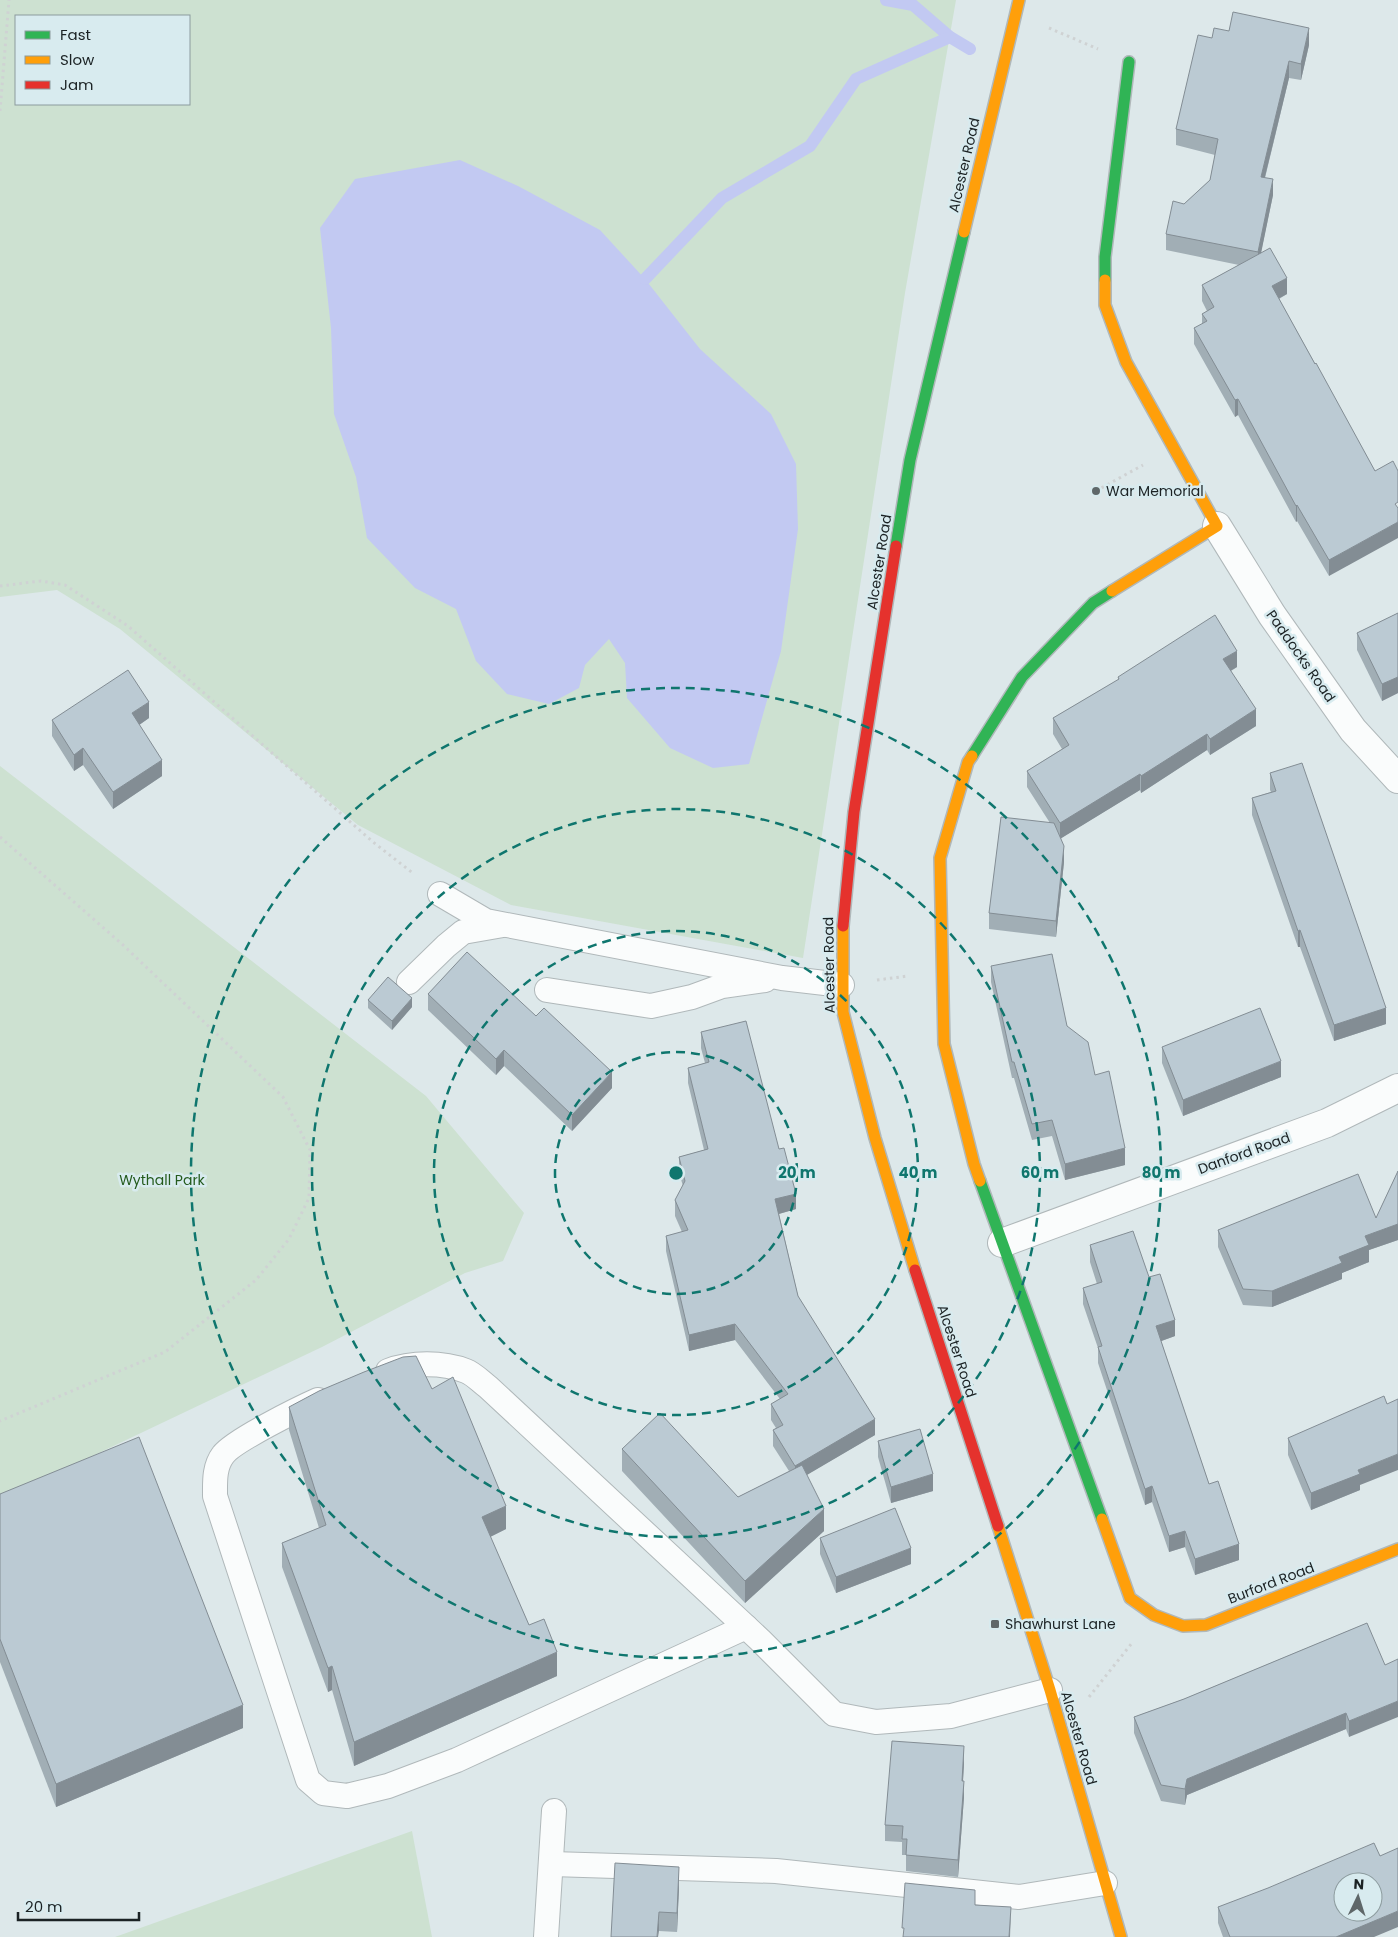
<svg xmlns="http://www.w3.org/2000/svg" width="1398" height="1937" font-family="Poppins,sans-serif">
	<rect width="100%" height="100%" fill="#dde8ea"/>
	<!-- green -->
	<g fill="#cde1d1" fill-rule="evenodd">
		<path d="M0,0H956L905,293L803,958L511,905L358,825L120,629L57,590L0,597ZM16,16H189V104H16Z"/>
		<path d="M0,766L426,1096L524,1213L503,1261L465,1273L322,1347L0,1500Z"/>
		<path d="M412,1831L432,1937H115Z"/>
	</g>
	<!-- water -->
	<path fill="#c2c9f2" d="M460,160L518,186L600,230L645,279L700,349L771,414L796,464L798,529L781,651L749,764L713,768L670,748L627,698L625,663L609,639L585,665L579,688L549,704L507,694L476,661L456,609L415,588L367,538L356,477L334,414L331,328L320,228L355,179Z"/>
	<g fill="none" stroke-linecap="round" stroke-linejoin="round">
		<!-- stream -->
		<g stroke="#c2c9f2" stroke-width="12">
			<path d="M886,0L913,5L950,37L970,49"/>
			<path d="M645,279L722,198L810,146L856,79L950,37"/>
		</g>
		<defs>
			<g id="lane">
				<path d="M440,894L486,921L782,978L842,985"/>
				<path d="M409,982L446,946L463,932L503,925"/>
				<path d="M547,990L651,1006L692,997L722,986L765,980"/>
				<path d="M388,1371C411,1362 443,1362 466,1371C474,1374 481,1382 488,1387L760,1640L834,1714L876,1722L951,1716L1050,1690"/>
				<path d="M318,1400C300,1408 233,1441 223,1455C214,1467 215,1482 215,1496L308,1780L323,1793L347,1796L388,1786L457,1760L746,1627"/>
				<path d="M552,1864L776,1871L1019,1897L1105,1883"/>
				<path d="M546,1937L554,1811"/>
			</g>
			<g id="street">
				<path d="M1217,526L1272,615L1353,730L1398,779"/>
				<path d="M1002,1243L1327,1123L1398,1088"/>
			</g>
			<g id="fast">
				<path d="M1105,280V257L1129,62"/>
				<path d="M896,546L910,460L964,232"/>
				<path d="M972,756L1022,677L1093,603L1112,591"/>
				<path d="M980,1181L1102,1519"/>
			</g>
			<g id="slow">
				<path d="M964,232L1019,0"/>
				<path d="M1105,280V305L1126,362L1217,526L1112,591"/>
				<path d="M972,756L968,762L940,858L944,1044L974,1164L980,1181"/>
				<path d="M843,926V1012L875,1138L915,1270"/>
				<path d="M1102,1519L1130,1598L1154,1615L1183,1626L1206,1625L1398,1549"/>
				<path d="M998,1526L1050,1690L1121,1937"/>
			</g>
			<g id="jam">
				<path d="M843,926L854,812L896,546"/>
				<path d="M915,1270L998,1526"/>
			</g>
		</defs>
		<!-- lane casing -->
		<use href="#lane" stroke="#b0b8ba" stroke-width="26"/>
		<!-- street casing -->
		<use href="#street" stroke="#b0b8ba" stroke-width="30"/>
		<!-- fast casing -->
		<use href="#fast" stroke="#b0b8ba" stroke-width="14"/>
		<!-- slow casing -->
		<use href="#slow" stroke="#b0b8ba" stroke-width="14"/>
		<!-- jam casing -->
		<use href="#jam" stroke="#b0b8ba" stroke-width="14"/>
		<!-- path -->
		<g stroke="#cfd2d3" stroke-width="3" stroke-dasharray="2.5 4" stroke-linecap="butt">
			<path d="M1049,28L1098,49"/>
			<path d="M0,111L9,0"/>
			<path d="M1096,491L1143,465"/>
			<path d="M0,586L41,581L65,585L128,626L373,842L414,874"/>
			<path d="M0,837L123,945L283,1097L310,1150L309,1198L289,1239L256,1280L165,1352L0,1421"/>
			<path d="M877,980L908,976"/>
			<path d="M1089,1697L1132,1643"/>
		</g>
		<!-- lane -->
		<use href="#lane" stroke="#fafcfc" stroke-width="24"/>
		<!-- street -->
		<use href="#street" stroke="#fafcfc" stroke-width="28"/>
		<!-- fast -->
		<use href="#fast" stroke="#30b455" stroke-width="11"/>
		<!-- slow -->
		<use href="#slow" stroke="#ff9f0a" stroke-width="11"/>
		<!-- jam -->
		<use href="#jam" stroke="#e5322d" stroke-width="11"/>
	</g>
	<!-- wall -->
	<g fill="#a1aeb5">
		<path d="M1229,31L1309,45L1301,80L1289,78L1265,178L1273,195L1261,252L1287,294L1279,299L1375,471L1329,576L1297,521L1296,522L1238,415L1235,417L1194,344V328L1202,324V314L1207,311L1202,301V285L1239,265L1166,250V234L1184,204L1210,180L1215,155L1176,145V129L1212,38Z"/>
		<path d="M1398,613V693L1382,701L1357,650V633Z"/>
		<path d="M1237,667L1231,671L1256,726L1210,755L1207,750L1141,793L1140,790L1061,838L1064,862L1056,937L989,929V913L1050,823L1027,787V771L1062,749L1053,734V718L1118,680V677Z"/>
		<path d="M149,718L139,725L162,776L113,809L83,765L74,771L52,736V720Z"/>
		<path d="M1270,773L1386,1024L1334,1041L1300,947H1298L1252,815V798L1271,792L1270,790Z"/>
		<path d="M991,966L1067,1026L1095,1075L1125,1165L1065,1180L1052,1136L1032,1140L1014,1078H1012L991,982Z"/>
		<path d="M428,994L612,1088L572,1131L504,1066L496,1075L428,1010Z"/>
		<path d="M368,1000L412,1007L392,1030L368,1008Z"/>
		<path d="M701,1032L779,1149L796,1209L779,1214L798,1296L875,1435L806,1475L824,1531L745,1603L622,1471V1449L738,1497L789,1471L773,1446V1430L776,1428L771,1420V1404L780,1399L735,1340L689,1351L666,1251V1236L682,1232L675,1216V1200L683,1186L679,1173V1157L704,1150L688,1083V1068L705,1063L701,1048Z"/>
		<path d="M1162,1047L1281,1077L1183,1116L1162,1063Z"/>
		<path d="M1398,1171V1240L1369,1250V1262L1342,1273V1279L1272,1307L1243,1305L1218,1247V1230L1376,1218Z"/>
		<path d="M1090,1245L1149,1277L1175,1336L1161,1341L1209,1484L1239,1560L1195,1575L1185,1547L1169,1552L1152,1502L1145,1505L1098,1363V1348L1083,1304V1288L1097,1284L1090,1262Z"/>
		<path d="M432,1389L506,1529L490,1537L529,1625L557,1676L354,1766L332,1690L328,1692L282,1567V1543L319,1528L289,1430V1407Z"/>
		<path d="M1288,1438L1360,1485V1490L1311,1510L1288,1455Z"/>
		<path d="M878,1441L933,1491L891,1503L878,1457Z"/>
		<path d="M0,1494L243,1728L56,1807L0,1662Z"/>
		<path d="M820,1538L911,1564L836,1593L820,1554Z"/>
		<path d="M1367,1623L1349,1737L1346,1729L1187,1795L1185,1805L1161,1801L1134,1733V1717L1184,1699Z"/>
		<path d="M964,1763L963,1781L964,1797L958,1877L906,1871V1855H902V1842L885,1841V1825Z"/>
		<path d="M1380,1856L1374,1937H1223L1218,1923V1907Z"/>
		<path d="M679,1886L677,1932L659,1931L611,1937Z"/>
	</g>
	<!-- shaded-wall -->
	<g fill="#838d94">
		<path d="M1309,28V45L1301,80V64Z"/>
		<path d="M1289,61V78L1261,193V177Z"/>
		<path d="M1273,179V195L1258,268V252Z"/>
		<path d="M1287,278V294L1272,302V286Z"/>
		<path d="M1238,399V415L1235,417V400Z"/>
		<path d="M1297,505V521L1296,522V506Z"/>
		<path d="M1398,522V538L1329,576V560Z"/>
		<path d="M1237,651V667L1223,675V659Z"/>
		<path d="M1398,677V693L1382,701V684Z"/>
		<path d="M149,702V718L132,730V713Z"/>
		<path d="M1256,709V726L1210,755V739Z"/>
		<path d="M1207,734V750L1141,793V776Z"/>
		<path d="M83,748V765L74,771V755Z"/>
		<path d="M162,760V776L113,809V792Z"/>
		<path d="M1140,774V790L1060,839V823Z"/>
		<path d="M1064,846V862L1056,937V921Z"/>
		<path d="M1300,930V947H1298V931Z"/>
		<path d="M412,998V1007L392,1030V1021Z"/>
		<path d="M1386,1008V1024L1334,1041V1025Z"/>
		<path d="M504,1050V1066L496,1075V1059Z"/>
		<path d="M1281,1061V1077L1183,1116V1100Z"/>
		<path d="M612,1072V1088L572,1131V1115Z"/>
		<path d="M1125,1148V1165L1065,1180V1164Z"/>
		<path d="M796,1194V1209L775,1215V1199Z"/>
		<path d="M1398,1224V1240L1369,1250V1262L1342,1273V1279L1272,1307V1291L1339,1257L1365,1236Z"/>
		<path d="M1175,1320V1336L1156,1343V1326Z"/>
		<path d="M735,1324V1340L689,1351V1335Z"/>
		<path d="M875,1419V1435L795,1482V1466Z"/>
		<path d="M1398,1454V1470L1360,1485V1490L1311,1510V1493L1358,1470Z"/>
		<path d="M933,1474V1491L891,1503V1487Z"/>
		<path d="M1152,1486V1502L1145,1505V1489Z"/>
		<path d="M506,1506V1529L482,1541V1517Z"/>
		<path d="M824,1509V1531L745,1603V1581Z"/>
		<path d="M1185,1531V1547L1169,1552V1536Z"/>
		<path d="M1239,1544V1560L1195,1575V1559Z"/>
		<path d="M911,1548V1564L836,1593V1577Z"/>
		<path d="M557,1652V1676L354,1766V1742Z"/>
		<path d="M332,1666V1690L328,1692V1668Z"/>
		<path d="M1398,1701V1717L1349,1737V1721Z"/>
		<path d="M243,1705V1728L56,1807V1784Z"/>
		<path d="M1346,1713V1729L1187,1795L1185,1805V1789L1187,1779Z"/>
		<path d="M964,1746V1763L962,1797V1781Z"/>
		<path d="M964,1781V1797L958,1877V1860Z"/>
		<path d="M679,1867V1886L677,1932V1913Z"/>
		<path d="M1011,1907L1010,1937H1009Z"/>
		<path d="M1398,1911V1927L1374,1937H1336Z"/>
		<path d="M659,1912V1931L658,1937H657Z"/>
	</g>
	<!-- building -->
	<g fill="#bbcad3" stroke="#838d94" fill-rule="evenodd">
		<path d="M1233,12L1309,28L1301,64L1289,61L1261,177L1273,179L1258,252L1166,234L1173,201L1184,204L1210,180L1218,139L1176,129L1198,35L1212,38L1214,28L1229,31Z"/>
		<path d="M1270,248L1287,278L1272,286L1315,364L1316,363L1375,471L1393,461L1398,471V502L1395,504L1398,508V522L1329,560L1297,505L1296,506L1238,399L1235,400L1194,328L1207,321L1202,314L1214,307L1202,285Z"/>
		<path d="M1398,613V677L1382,684L1357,633Z"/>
		<path d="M1215,615L1237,651L1223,659L1256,709L1210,739L1207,734L1141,776L1140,774L1060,823L1027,771L1069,745L1053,718L1119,679L1118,677Z"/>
		<path d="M128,670L149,702L132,713L162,760L113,792L83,748L74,755L52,720Z"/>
		<path d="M1302,763L1386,1008L1334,1025L1300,930L1298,931L1252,798L1276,791L1270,773Z"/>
		<path d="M1001,817L1054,823L1064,846L1056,921L989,913Z"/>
		<path d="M467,952L536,1016L544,1008L612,1072L572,1115L504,1050L496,1059L428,994Z"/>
		<path d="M1052,954L1067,1026L1088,1042L1095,1075L1109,1071L1125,1148L1065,1164L1052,1120L1032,1124L1014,1062H1012L991,966Z"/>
		<path d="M388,977L412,998L392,1021L368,1000Z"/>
		<path d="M1260,1008L1281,1061L1183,1100L1162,1047Z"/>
		<path d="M746,1021L779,1149L784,1148L796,1194L775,1199L798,1296L875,1419L795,1466L773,1430L783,1425L771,1404L788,1394L735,1324L689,1335L666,1236L688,1230L675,1200L685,1181L679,1157L708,1149L688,1068L709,1062L701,1032Z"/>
		<path d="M1398,1171V1224L1365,1236L1369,1245L1339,1257L1342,1263L1272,1291L1243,1289L1218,1230L1358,1174L1376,1218Z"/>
		<path d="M1133,1231L1149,1277L1160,1274L1175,1320L1156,1326L1209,1484L1218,1481L1239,1544L1195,1559L1185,1531L1169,1536L1152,1486L1145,1489L1098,1347L1102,1346L1083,1288L1102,1282L1090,1245Z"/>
		<path d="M416,1356L432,1389L453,1377L506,1506L482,1517L529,1625L544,1619L557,1652L354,1742L332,1666L328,1668L282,1543L326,1525L289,1407L319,1391L364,1372L403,1357Z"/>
		<path d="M1384,1396L1387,1404L1398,1399V1454L1358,1470L1360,1474L1311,1493L1288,1438Z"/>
		<path d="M660,1413L738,1497L802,1465L824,1509L745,1581L622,1449Z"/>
		<path d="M920,1429L933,1474L891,1487L878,1441Z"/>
		<path d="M139,1437L243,1705L56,1784L0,1639V1494Z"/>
		<path d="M895,1508L911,1548L836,1577L820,1538Z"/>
		<path d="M1367,1623L1385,1665L1398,1659V1701L1349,1721L1346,1713L1187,1779L1185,1789L1161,1785L1134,1717L1184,1699Z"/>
		<path d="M892,1741L964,1746L962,1781H964L958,1860L906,1855L907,1839H902L903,1826L885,1825Z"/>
		<path d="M1374,1843L1380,1856L1398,1848V1911L1336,1937H1230L1218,1907L1268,1888ZM1343,1882H1373V1912H1343Z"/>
		<path d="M615,1863L679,1867L677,1913L659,1912L657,1937H611Z"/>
		<path d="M905,1883L975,1890V1905L1011,1907L1009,1937H903L904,1928H902Z"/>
	</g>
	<!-- distance rings -->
	<g fill="none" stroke="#0f766e" stroke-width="2.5" stroke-dasharray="9 6">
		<circle cx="676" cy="1173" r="121"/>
		<circle cx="676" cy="1173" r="242"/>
		<circle cx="676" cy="1173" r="364"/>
		<circle cx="676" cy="1173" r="485"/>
	</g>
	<!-- markers -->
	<g fill="#5f6769" stroke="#d8ebef" stroke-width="2">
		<circle cx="1096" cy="491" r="5"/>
		<rect x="990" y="1619" width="10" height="10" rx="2.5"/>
	</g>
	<g text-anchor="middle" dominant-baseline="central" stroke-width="5" stroke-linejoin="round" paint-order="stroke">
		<!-- street labels -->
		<g font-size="14" fill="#1b2224" stroke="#d8ebef">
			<text transform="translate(964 165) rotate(-77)">Alcester Road</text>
			<text transform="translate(879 562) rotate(-81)">Alcester Road</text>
			<text transform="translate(1301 656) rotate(55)">Paddocks Road</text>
			<text transform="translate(829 965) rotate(-91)">Alcester Road</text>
			<text transform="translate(1244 1153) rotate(-20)">Danford Road</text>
			<text transform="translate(957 1351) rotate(72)">Alcester Road</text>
			<text transform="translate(1271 1583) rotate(-21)">Burford Road</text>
			<text transform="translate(1079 1738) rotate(74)">Alcester Road</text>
		</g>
		<!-- poi labels -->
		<g font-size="14" fill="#1b2224" stroke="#d8ebef" text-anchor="start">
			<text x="1106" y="491">War Memorial</text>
			<text x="1005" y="1624">Shawhurst Lane</text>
		</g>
		<!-- park labels -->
		<g font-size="14" fill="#245b1d" stroke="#d8ebef">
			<text x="162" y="1180">Wythall Park</text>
		</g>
	</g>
	<circle cx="676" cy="1173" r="8" fill="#0f766e" stroke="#d8ebef" stroke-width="2.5"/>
	<g font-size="15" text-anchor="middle" font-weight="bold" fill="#0f766e" stroke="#d8ebef" stroke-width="5" stroke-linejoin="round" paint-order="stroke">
		<text x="797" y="1178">20 m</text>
		<text x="918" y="1178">40 m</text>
		<text x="1040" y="1178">60 m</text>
		<text x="1161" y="1178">80 m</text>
	</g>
	<!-- legend -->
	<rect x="15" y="15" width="175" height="90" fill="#d8ebef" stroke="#8c9b9e"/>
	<rect x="25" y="31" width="25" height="8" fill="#30b455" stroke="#8c9b9e"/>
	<text x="60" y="40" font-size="15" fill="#1b2224">Fast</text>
	<rect x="25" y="56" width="25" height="8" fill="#ff9f0a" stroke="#8c9b9e"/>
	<text x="60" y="65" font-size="15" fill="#1b2224">Slow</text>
	<rect x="25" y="81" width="25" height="8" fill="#e5322d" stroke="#8c9b9e"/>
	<text x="60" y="90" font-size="15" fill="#1b2224">Jam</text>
	<!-- north arrow -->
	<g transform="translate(1358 1897) rotate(4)"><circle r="24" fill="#d8ebef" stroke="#8c9b9e"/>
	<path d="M0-4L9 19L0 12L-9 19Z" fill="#5f6769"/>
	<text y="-8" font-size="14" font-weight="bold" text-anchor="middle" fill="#1b2224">N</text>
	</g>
	<!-- scale -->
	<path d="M18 1912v8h121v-8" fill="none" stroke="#1b2224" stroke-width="2.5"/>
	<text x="25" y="1912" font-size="15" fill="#1b2224" stroke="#d8ebef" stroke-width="4" paint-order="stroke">20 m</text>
</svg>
